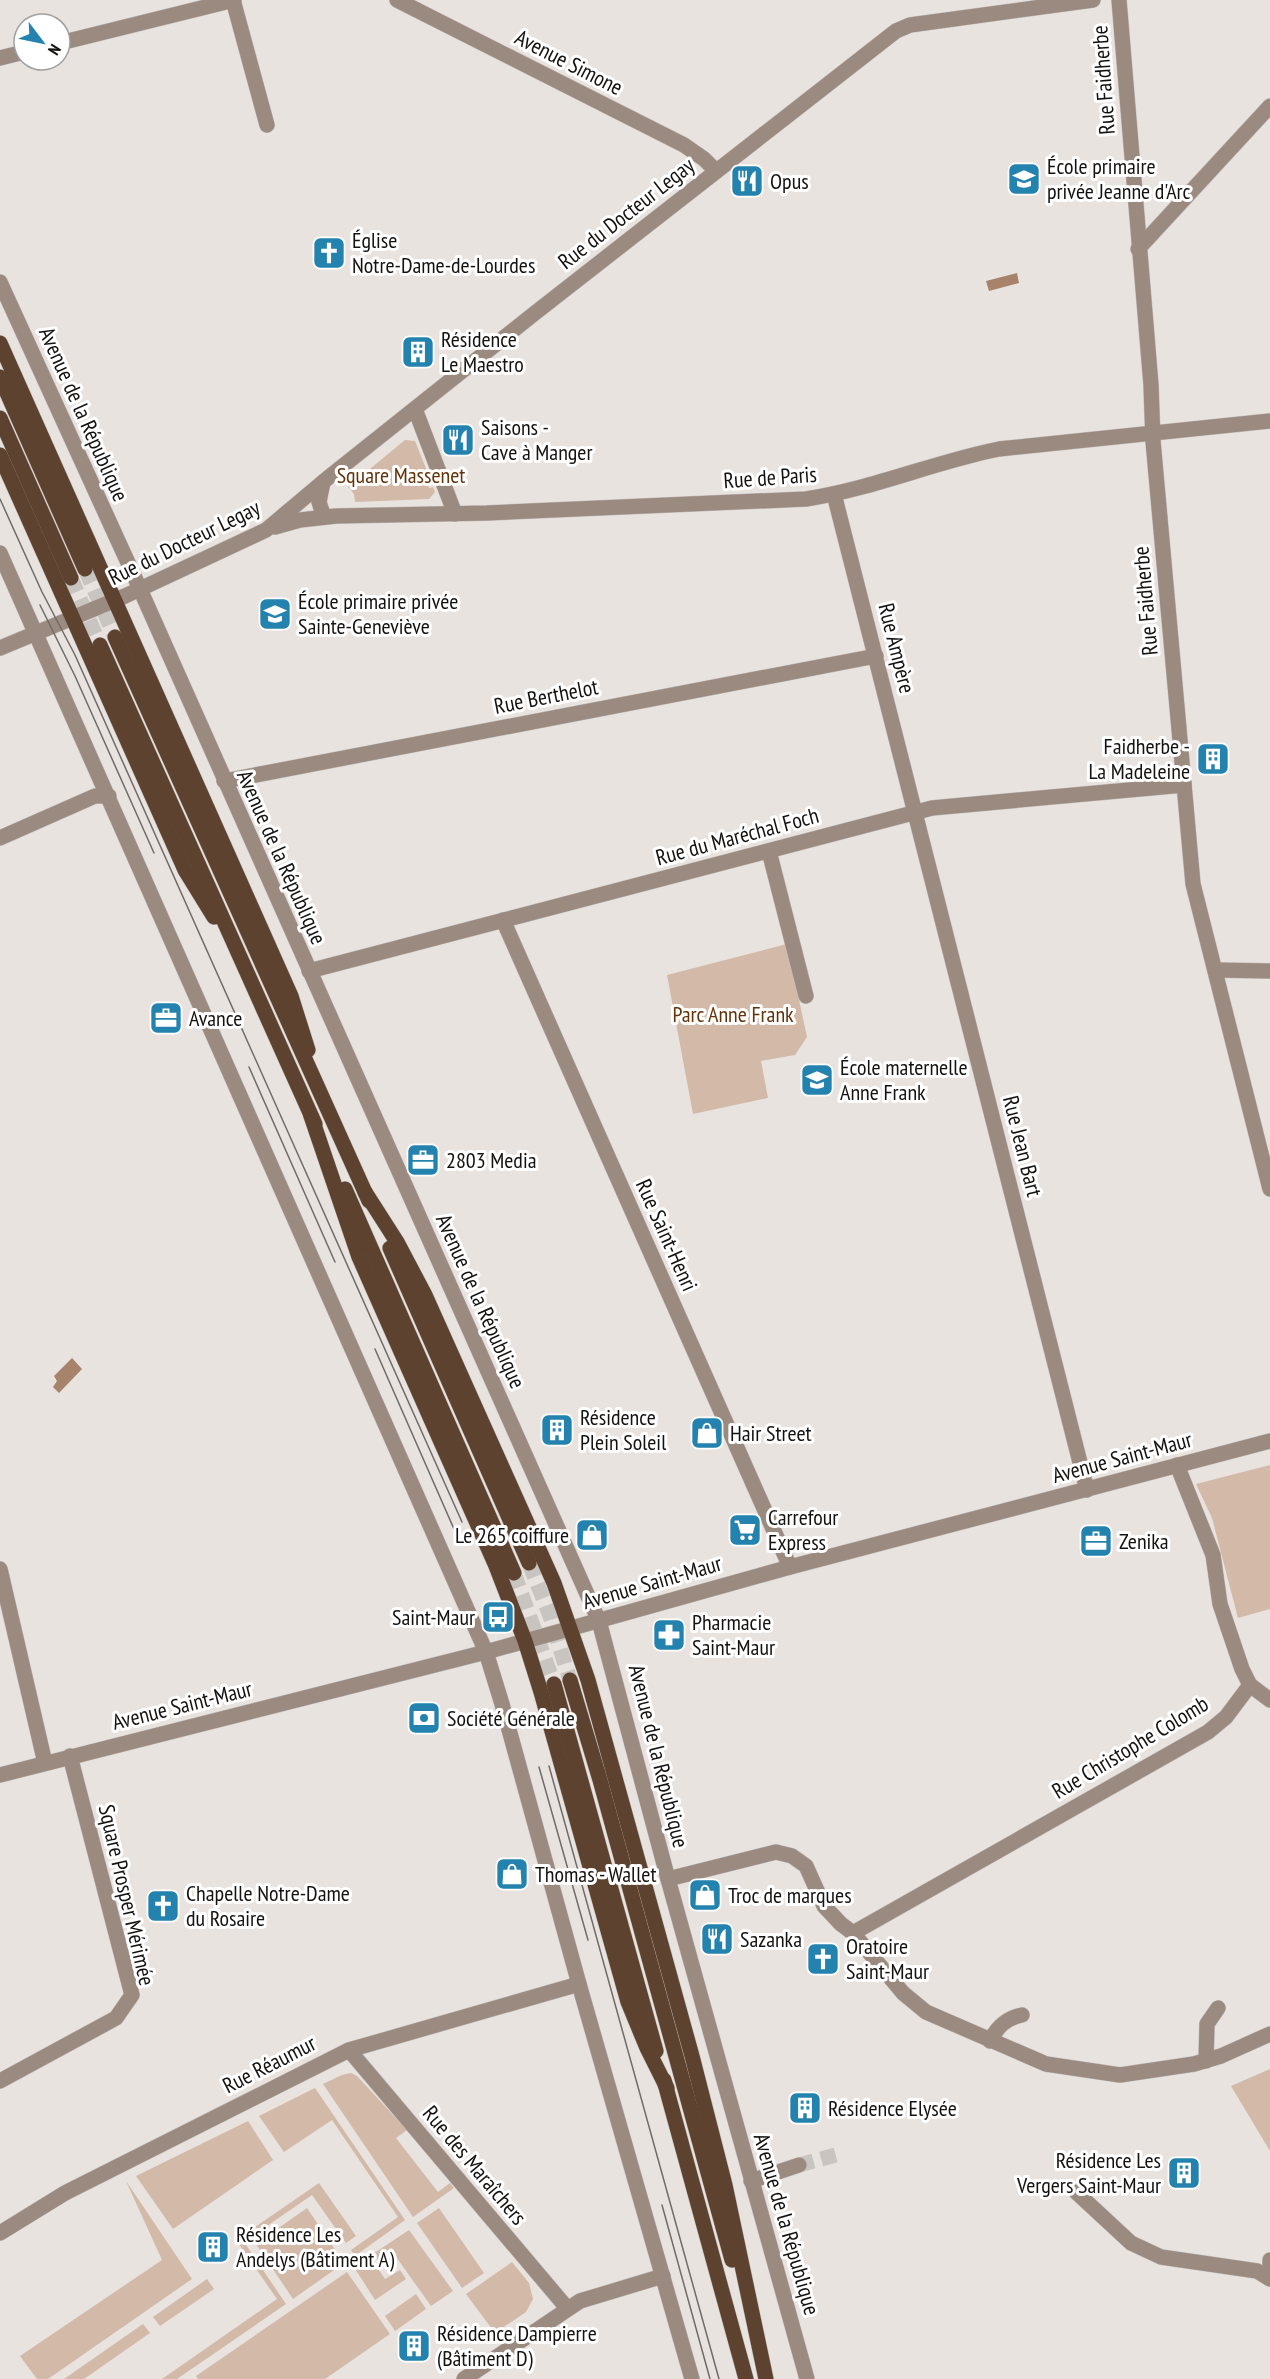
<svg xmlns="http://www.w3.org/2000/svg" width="1270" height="2379" font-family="'PT Sans Narrow',sans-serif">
	<rect width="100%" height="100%" fill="#e8e3df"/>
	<!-- green -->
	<g fill="#d3b9a8">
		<path d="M405,440L415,441L431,481L428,483L429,488L433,487L435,492L429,499L355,502L354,494L348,487Z"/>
		<path d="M787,944L807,1037L795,1055L761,1061L768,1098L693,1114L667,975Z"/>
		<path d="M1270,1465V1609L1238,1618L1212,1518L1196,1484Z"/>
		<path d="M1270,2069V2151L1231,2086Z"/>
		<path d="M351,2073L357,2076L407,2130L396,2138L438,2192L450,2183L454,2188L413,2217L323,2084L342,2075Z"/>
		<path d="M315,2088L405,2220L355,2256L351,2250L398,2217L332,2120L284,2152L259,2116Z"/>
		<path d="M248,2121L273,2160L173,2229L136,2176Z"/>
		<path d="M126,2181L192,2279L48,2379H37L20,2356L162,2260Z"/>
		<path d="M319,2183L356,2236L346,2243L312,2195L244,2242L286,2304L177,2379H162L277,2299L236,2240Z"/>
		<path d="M307,2208L344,2263L293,2299L256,2244Z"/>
		<path d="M439,2208L484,2273L462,2288L417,2223Z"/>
		<path d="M409,2230L453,2291L431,2306L394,2254L380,2263L373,2254Z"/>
		<path d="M370,2257L385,2279L400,2270L406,2279L375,2300L354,2267Z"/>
		<path d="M512,2262L529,2283L533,2299L526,2312L495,2333L466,2294Z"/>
		<path d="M347,2272L390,2334L325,2379H198L196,2376Z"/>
		<path d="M207,2279L214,2289L160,2326L153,2317Z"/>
		<path d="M416,2294L426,2309L395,2331L385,2316Z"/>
		<path d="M143,2324L150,2333L84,2379H64Z"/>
	</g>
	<!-- water -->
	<g fill="#a8836b">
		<path d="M1017,273L1019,283L989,291L986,281Z"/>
		<path d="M72,1358L82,1369L59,1393L53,1387L57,1381L54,1376Z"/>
	</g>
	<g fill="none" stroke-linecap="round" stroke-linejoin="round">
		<!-- minor-tunnel -->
		<path stroke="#c8c4c0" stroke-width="15" stroke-dasharray="15 8" stroke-linecap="butt" d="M799,2165L839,2154"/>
		<!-- major-tunnel -->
		<g stroke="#c8c4c0" stroke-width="15" stroke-dasharray="15 8" stroke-linecap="butt">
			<path d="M85,569L115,637"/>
			<path d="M71,578L100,645"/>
			<path d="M529,1563L550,1616L570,1680"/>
			<path d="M514,1573L554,1684"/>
		</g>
		<defs>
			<g id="minor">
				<path d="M233,0L267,125"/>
				<path d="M397,0L684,145L704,159L716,171"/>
				<path d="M1119,0L1151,385L1153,441L1193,884L1270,1189"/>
				<path d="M60,43L234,0"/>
				<path d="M0,58L24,52"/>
				<path d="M1138,249L1270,106"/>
				<path d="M0,282L140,589L599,1621L668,1879L807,2379"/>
				<path d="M415,409L455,514"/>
				<path d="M323,482L319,502L324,517"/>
				<path d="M834,494L1087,1490"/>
				<path d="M275,527L300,520L336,516L487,513L806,499C872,489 934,462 999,449L1270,421"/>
				<path d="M0,553L486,1652L502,1704L579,1984L692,2379"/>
				<path d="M0,648L125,596L266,530L329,477L535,313L896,31L910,25L1093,0"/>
				<path d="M224,781L876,656"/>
				<path d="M0,838L95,796H109"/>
				<path d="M769,851L806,996"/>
				<path d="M503,920L790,1567"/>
				<path d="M1215,970L1270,971"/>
				<path d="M309,971L932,808L1184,785"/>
				<path d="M1177,1465L1213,1555L1220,1604L1242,1669L1250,1685L1270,1700"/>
				<path d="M0,1569L45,1763"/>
				<path d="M0,1775L486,1652L790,1567L1270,1441"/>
				<path d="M668,1879L776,1852L792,1856L806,1866L824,1906L841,1924L853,1933L903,1993L926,2012L1046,2064L1120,2075L1194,2064L1221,2056L1270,2034"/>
				<path d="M853,1933L1208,1732L1226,1717L1250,1685"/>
				<path d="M990,2041C997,2027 1006,2018 1022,2015"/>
				<path d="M349,2050L567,2308"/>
				<path d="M1206,2061L1207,2024L1218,2008"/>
				<path d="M0,2081L116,2018L132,1995L70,1756"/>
				<path d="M751,2181L799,2165"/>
				<path d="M1076,2192L1131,2243L1161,2257L1257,2271L1270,2279"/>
				<path d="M0,2233L65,2193L349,2050L579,1984"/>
				<path d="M1270,2260V2274"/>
				<path d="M464,2379L580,2301L663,2276"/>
			</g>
			<g id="major">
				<path d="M0,343L291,996L308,1050"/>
				<path d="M0,377L85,569"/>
				<path d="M0,418L71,578"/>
				<path d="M0,455L185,870L214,917"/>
				<path d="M115,637L369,1201"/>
				<path d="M100,645L315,1124"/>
				<path d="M311,1116L359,1257L496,1566L525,1641L541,1692L628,2002L647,2048L667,2088"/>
				<path d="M345,1189L514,1573"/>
				<path d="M365,1192L397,1242L425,1295L554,1583L588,1680L692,2056L725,2185L766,2379"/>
				<path d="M390,1248L529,1563"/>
				<path d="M570,1680L600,1780L732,2260"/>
				<path d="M554,1684L656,2051"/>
				<path d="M664,2080L746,2379"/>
			</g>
		</defs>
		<!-- minor casing -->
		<use href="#minor" stroke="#c2bdba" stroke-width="16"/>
		<!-- major casing -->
		<use href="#major" stroke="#c2bdba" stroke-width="16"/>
		<!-- minor -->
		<use href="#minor" stroke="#9b8a80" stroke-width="15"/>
		<!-- major -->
		<use href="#major" stroke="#5e4230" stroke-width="15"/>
		<!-- tram -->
		<g stroke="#6f6b69" stroke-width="1.5">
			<path d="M0,499L42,592L75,655L462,1522"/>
			<path d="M40,605L75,676L154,853"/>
			<path d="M249,1067L335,1262"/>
			<path d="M375,1349L454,1529"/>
			<path d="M549,1766L719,2379"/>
			<path d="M539,1767L588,1940"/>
			<path d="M662,2205L710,2379"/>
		</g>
	</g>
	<!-- icons -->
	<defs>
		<symbol id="school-square" viewBox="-11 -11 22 22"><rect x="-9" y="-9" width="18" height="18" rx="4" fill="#2482ae" stroke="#fff"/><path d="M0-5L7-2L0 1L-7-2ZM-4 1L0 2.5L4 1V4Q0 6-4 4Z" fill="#fff"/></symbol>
		<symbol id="restaurant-square" viewBox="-11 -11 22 22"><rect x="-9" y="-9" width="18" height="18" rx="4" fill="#2482ae" stroke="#fff"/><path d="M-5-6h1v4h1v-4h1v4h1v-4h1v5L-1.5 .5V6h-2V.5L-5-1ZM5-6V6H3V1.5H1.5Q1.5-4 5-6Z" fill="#fff"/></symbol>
		<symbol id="church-square" viewBox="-11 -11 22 22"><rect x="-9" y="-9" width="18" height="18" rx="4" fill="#2482ae" stroke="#fff"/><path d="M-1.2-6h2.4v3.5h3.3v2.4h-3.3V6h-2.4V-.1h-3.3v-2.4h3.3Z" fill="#fff"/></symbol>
		<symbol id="building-square" viewBox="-11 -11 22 22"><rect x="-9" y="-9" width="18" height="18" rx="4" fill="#2482ae" stroke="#fff"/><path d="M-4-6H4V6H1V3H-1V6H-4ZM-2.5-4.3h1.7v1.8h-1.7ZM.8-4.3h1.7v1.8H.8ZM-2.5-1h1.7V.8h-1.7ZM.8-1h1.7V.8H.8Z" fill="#fff"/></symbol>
		<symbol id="office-square" viewBox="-11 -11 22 22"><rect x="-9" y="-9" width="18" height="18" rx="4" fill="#2482ae" stroke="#fff"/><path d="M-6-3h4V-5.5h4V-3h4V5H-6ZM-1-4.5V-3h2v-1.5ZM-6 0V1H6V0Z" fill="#fff"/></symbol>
		<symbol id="shop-square" viewBox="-11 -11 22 22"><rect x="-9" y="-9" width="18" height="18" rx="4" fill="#2482ae" stroke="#fff"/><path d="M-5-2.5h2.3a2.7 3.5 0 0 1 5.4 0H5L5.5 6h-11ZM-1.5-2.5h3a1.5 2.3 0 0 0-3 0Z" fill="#fff"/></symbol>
		<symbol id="supermarket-square" viewBox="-11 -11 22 22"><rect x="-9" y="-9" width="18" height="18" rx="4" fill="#2482ae" stroke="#fff"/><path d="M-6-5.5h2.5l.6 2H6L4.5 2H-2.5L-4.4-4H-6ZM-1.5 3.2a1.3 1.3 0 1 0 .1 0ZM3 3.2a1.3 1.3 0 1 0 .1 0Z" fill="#fff"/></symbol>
		<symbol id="bus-square" viewBox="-11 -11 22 22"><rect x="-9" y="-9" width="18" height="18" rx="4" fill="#2482ae" stroke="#fff"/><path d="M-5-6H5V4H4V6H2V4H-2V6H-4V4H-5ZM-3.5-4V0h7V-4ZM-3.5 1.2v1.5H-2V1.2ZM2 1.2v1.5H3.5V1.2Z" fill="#fff"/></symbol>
		<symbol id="pharmacy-square" viewBox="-11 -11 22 22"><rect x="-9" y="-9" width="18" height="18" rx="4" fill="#2482ae" stroke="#fff"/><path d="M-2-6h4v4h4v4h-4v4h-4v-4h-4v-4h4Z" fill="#fff"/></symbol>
		<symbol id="bank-square" viewBox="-11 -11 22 22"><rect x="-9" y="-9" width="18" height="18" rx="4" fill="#2482ae" stroke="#fff"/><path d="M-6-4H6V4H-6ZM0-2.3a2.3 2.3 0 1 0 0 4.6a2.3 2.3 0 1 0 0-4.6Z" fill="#fff"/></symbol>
	</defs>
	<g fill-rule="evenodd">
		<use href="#school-square" x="1005" y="160" width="38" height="38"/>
		<use href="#restaurant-square" x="728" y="162" width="38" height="38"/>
		<use href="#church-square" x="310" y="234" width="38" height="38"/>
		<use href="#building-square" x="399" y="333" width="38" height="38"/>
		<use href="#restaurant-square" x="439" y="421" width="38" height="38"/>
		<use href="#school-square" x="256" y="595" width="38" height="38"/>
		<use href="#building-square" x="1194" y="740" width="38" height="38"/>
		<use href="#office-square" x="147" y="999" width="38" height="38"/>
		<use href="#school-square" x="798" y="1061" width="38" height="38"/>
		<use href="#office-square" x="404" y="1141" width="38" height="38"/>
		<use href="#building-square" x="538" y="1411" width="38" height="38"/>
		<use href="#shop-square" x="688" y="1414" width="38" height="38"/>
		<use href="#supermarket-square" x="726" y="1511" width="38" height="38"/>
		<use href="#shop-square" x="573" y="1516" width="38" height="38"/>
		<use href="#office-square" x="1077" y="1522" width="38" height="38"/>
		<use href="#bus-square" x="479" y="1598" width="38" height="38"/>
		<use href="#pharmacy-square" x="650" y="1616" width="38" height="38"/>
		<use href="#bank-square" x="405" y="1699" width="38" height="38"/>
		<use href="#shop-square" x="493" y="1855" width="38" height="38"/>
		<use href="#shop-square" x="686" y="1876" width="38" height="38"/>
		<use href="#church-square" x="144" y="1887" width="38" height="38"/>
		<use href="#restaurant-square" x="698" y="1920" width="38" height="38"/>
		<use href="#church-square" x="804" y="1940" width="38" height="38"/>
		<use href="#building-square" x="786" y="2089" width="38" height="38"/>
		<use href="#building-square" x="1165" y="2154" width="38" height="38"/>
		<use href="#building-square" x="194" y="2228" width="38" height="38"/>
		<use href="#building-square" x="395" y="2327" width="38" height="38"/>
	</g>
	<g text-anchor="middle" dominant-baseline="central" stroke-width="6" stroke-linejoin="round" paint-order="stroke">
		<!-- street labels -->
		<g font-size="22" fill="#141211" stroke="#fff">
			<text transform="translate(569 62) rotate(27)">Avenue Simone</text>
			<text transform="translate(1103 80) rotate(-94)">Rue Faidherbe</text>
			<text transform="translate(626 213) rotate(-38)">Rue du Docteur Legay</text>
			<text transform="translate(84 414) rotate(66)">Avenue de la République</text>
			<text transform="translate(770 477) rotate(-4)">Rue de Paris</text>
			<text transform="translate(184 542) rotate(-26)">Rue du Docteur Legay</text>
			<text transform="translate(1145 601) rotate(-95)">Rue Faidherbe</text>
			<text transform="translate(897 648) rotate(76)">Rue Ampère</text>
			<text transform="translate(546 696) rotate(-11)">Rue Berthelot</text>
			<text transform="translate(737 836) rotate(-15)">Rue du Maréchal Foch</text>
			<text transform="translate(282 857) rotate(66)">Avenue de la République</text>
			<text transform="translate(1023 1146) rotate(76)">Rue Jean Bart</text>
			<text transform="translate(667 1235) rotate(66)">Rue Saint-Henri</text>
			<text transform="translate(481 1301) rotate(66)">Avenue de la République</text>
			<text transform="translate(1122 1457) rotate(-15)">Avenue Saint-Maur</text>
			<text transform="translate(652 1582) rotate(-16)">Avenue Saint-Maur</text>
			<text transform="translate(182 1705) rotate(-14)">Avenue Saint-Maur</text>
			<text transform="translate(1130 1747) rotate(-31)">Rue Christophe Colomb</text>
			<text transform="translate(659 1756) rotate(76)">Avenue de la République</text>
			<text transform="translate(127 1895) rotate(77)">Square Prosper Mérimée</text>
			<text transform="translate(269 2064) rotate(-27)">Rue Réaumur</text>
			<text transform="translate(475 2165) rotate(50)">Rue des Maraîchers</text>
			<text transform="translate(787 2224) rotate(74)">Avenue de la République</text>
		</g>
		<!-- poi labels -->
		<g font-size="22" fill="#141211" stroke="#fff" text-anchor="start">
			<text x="1047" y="166">École primaire<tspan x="1047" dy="25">privée Jeanne d'Arc</tspan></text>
			<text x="770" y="181">Opus</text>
			<text x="352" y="240">Église<tspan x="352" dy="25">Notre-Dame-de-Lourdes</tspan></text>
			<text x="441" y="339">Résidence<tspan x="441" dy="25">Le Maestro</tspan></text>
			<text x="481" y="427">Saisons -<tspan x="481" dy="25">Cave à Manger</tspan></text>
			<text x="298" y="601">École primaire privée<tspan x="298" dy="25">Sainte-Geneviève</tspan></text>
			<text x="1190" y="746" text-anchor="end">Faidherbe -<tspan x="1190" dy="25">La Madeleine</tspan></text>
			<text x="189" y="1018">Avance</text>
			<text x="840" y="1067">École maternelle<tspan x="840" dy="25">Anne Frank</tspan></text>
			<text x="446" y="1160">2803 Media</text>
			<text x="580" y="1417">Résidence<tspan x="580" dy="25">Plein Soleil</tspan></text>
			<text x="730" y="1433">Hair Street</text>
			<text x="768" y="1517">Carrefour<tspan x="768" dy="25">Express</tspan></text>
			<text x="569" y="1535" text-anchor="end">Le 265 coiffure</text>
			<text x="1119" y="1541">Zenika</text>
			<text x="475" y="1617" text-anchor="end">Saint-Maur</text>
			<text x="692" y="1622">Pharmacie<tspan x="692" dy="25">Saint-Maur</tspan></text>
			<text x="447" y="1718">Société Générale</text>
			<text x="535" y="1874">Thomas - Wallet</text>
			<text x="186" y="1893">Chapelle Notre-Dame<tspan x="186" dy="25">du Rosaire</tspan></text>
			<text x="728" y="1895">Troc de marques</text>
			<text x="740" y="1939">Sazanka</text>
			<text x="846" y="1946">Oratoire<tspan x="846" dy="25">Saint-Maur</tspan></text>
			<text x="828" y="2108">Résidence Elysée</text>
			<text x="1161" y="2160" text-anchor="end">Résidence Les<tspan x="1161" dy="25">Vergers Saint-Maur</tspan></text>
			<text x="236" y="2234">Résidence Les<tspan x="236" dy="25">Andelys (Bâtiment A)</tspan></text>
			<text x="437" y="2333">Résidence Dampierre<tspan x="437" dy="25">(Bâtiment D)</tspan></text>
		</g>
		<!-- park labels -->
		<g font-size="22" fill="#633209" stroke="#fff">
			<text x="401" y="475">Square Massenet</text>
			<text x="733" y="1014">Parc Anne Frank</text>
		</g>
	</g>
	<!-- north arrow -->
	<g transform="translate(42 42) rotate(122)"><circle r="28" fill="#ffffff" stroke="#a1a0a0" stroke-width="1.5"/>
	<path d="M0-4.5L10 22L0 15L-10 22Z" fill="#2482ae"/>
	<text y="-9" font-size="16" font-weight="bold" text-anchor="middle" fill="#141211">N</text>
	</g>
</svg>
